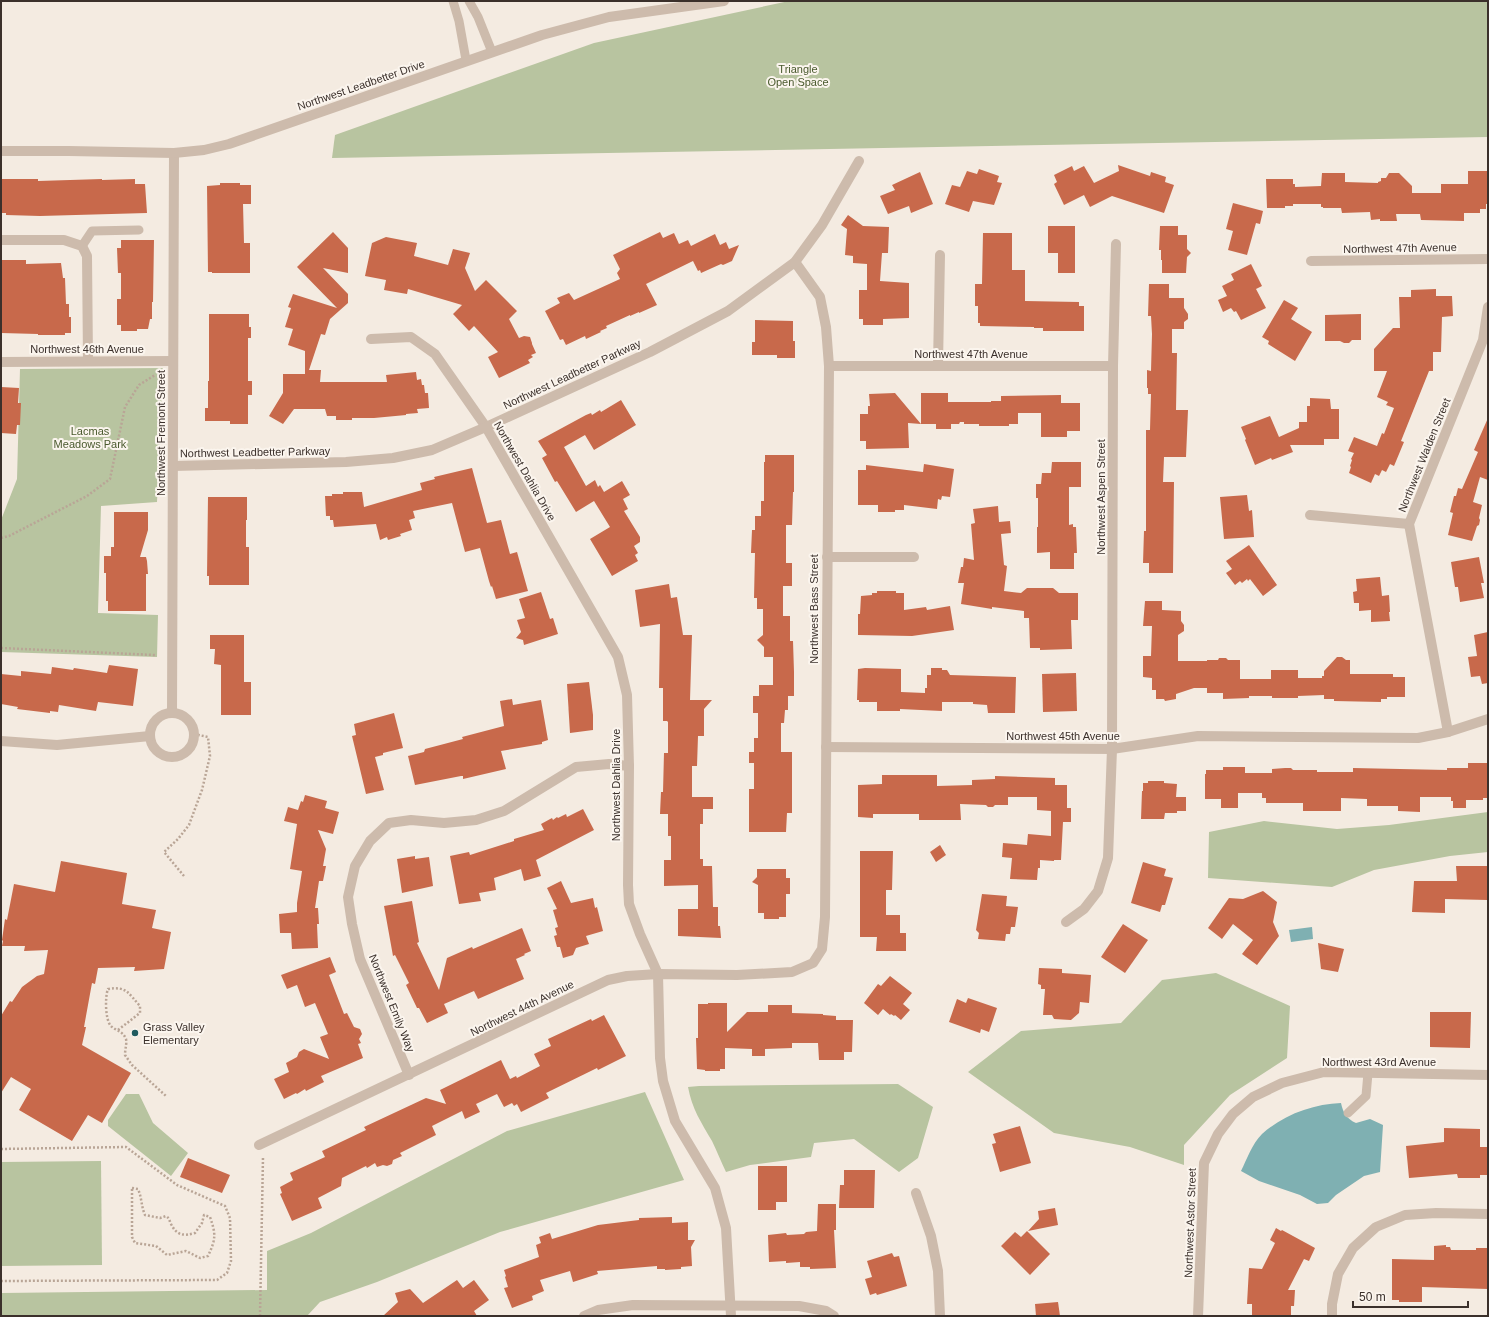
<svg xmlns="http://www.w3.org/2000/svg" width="1489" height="1317" font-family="Helvetica,sans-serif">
	<rect width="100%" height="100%" fill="#f4ebe1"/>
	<!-- green -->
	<g fill="#b8c4a0">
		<path d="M789,1H1488V137L332,158L335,135L594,43Z"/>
		<path d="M163,368L157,502L101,506L98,613L158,615L157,657L1,652V520L17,479L20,369Z"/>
		<path d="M1488,812V852L1450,856L1374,870L1332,887L1208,878L1209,832L1264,821L1337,829L1389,825Z"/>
		<path d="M1216,973L1290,1006L1287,1058L1230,1095L1184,1145V1165L1130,1147L1054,1133L968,1072L1021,1031L1121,1023L1162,980Z"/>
		<path d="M898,1084L933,1107L918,1158L899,1172L854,1139L814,1143L811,1157L750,1165L726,1172C721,1162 717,1151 712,1141C701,1122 692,1109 688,1087L699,1086Z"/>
		<path d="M645,1092L684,1180L500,1232L377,1282L320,1302L307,1316H1V1293L267,1290V1251L311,1233L507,1131Z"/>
		<path d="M126,1094H139L153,1123L188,1153L171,1176L108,1126V1120Z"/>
		<path d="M101,1161L102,1265L1,1266V1162Z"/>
	</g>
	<!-- water -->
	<g fill="#7fb0b2">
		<path d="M1312,927L1313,939L1291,942L1289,930Z"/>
		<path d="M1341,1103C1343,1113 1347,1119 1356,1123L1370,1119L1383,1125L1380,1172L1364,1176L1336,1195L1328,1203L1317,1204L1300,1195L1259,1181L1241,1171C1247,1159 1252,1144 1262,1134C1283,1115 1313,1104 1341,1103Z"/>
	</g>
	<!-- building -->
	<g fill="#c8694b">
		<path d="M1118,165L1150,176L1151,172L1166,177L1165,182L1174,185L1164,213L1112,196L1090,207L1084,195L1064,205L1054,184L1057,182L1054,175L1072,166L1074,171L1084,166L1094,183L1119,171Z"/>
		<path d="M979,169L999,176L997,182L1002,183L994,205L973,201L969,212L945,204L952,185L960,187L967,171L977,174Z"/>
		<path d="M1468,171H1488V204H1486V209H1480V213H1464V221L1421,220L1420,214H1396L1397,221H1380V219L1371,220L1370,212L1342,213L1341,208H1323V207H1321V204H1293V206H1285V208H1267L1266,179H1293V184H1295V187L1321,186L1322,173H1345V182L1378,183V182L1381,181V178H1386L1389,173H1399L1412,186V193H1441V184H1468Z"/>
		<path d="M920,172L933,204L911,213L909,206L888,214L880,196L895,190L892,185Z"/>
		<path d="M1,179H38V181L102,179V180L135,179V184H145L147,213L40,216L6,215V213H1Z"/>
		<path d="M220,183H240V185H251V204H243L244,243H250V273H212V272H208L207,186L220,185Z"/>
		<path d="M1233,203L1263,211L1260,224L1256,223L1247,255L1228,250L1233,231L1226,229Z"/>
		<path d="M848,215L863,226L889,227L888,253H882L880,281L909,283V318L883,319V325H863V319H859V290H867V264L853,263V256L845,255L847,229L841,225Z"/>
		<path d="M1048,226H1075V273H1058V253H1048Z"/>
		<path d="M1160,226H1178V235H1187V249L1191,253L1187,257L1186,273H1162V260H1161V250H1159Z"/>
		<path d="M333,232L348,248V273L323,268L348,294V303L330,319L325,335L321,334L309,370H321L320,382H387L386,375L416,372L417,380L421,379L422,385H424L425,393H428L429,408L417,409L418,413L406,414V415L374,418H352V420H336V416H327L325,409H294L283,424L269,416L283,393V374H305V351L288,345L293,329L285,327L291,308L288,307L293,294L337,308L297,267Z"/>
		<path d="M660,232L663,238L674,233L679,244L688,240L691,246L715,234L720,245L726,242L729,249L739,245L732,261L723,265L721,264L701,273L700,270L698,271L693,261L646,284L657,305L639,313V312L630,316V315L606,326L607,328L600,331L601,332L586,339L585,336L566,345L563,339L560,340L545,311L560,303L557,298L569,293L574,300L620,279L617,273L620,269L613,255Z"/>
		<path d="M983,233H1012V270H1025V301L1079,302V306H1084V331H1043V328H1034V327L980,326V323H978V306H975V284H982Z"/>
		<path d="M386,237L417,243L414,256L448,265L453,249L470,253L465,268L475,291L486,280L517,311L509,319L519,338L524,336L530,337L532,343V344L536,353L531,355L533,357L528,360L530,363L499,378L488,357L498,352L474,326L469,331L453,314L462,305L408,289L407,294L384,290L386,280L365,276L372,243Z"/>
		<path d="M121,240H154L153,302H152V319H150L148,329H137V331H121V325H117V299H121V273H118L117,248H121Z"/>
		<path d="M1,260H26V264L61,263L63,278H65L66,304H69V317H71V333H65V335H38V334L1,333Z"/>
		<path d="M1251,264L1262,286L1256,289L1266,308L1241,320L1236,311L1234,312L1231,308L1223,312L1218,300L1227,296L1222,286L1234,280L1231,274Z"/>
		<path d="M1149,284H1169V298H1184V308L1188,314V319L1184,322V329H1172V353H1177L1176,410H1188L1186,457H1164L1163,482H1174L1173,573H1149V563H1143L1144,531H1146V430H1150L1151,394H1148V388H1147V370L1151,371L1152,334L1151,316H1148Z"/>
		<path d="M1436,289V296H1452L1453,316L1442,317L1441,352H1433V371H1429L1401,441L1404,442L1394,466L1390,464L1386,472L1382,470L1379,476L1375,474L1371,483L1349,473L1351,467L1350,466L1352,460L1351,459L1354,453L1348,451L1354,437L1377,446L1382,433L1384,434L1394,408L1386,405L1388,402L1377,397L1387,371H1374V349L1393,328H1400L1399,297H1411V290Z"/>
		<path d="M1284,300L1298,308L1291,319L1312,332L1295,361L1268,344L1269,341L1262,337Z"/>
		<path d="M209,314H249V327H251V338H248V381H252V395H248V424H230V421H205V408H208V381H209Z"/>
		<path d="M1361,314V340H1352L1349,343H1344L1340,341H1325V315Z"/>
		<path d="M755,320L793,321V341H795V358H777V355H752V342H755Z"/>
		<path d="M1,387L19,388L18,403H21L20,425H17L16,434L1,433Z"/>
		<path d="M895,393L921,424L908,423L909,448L866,449V441H860V414H868V406H870L869,394Z"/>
		<path d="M921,393H948V402H991V401H1001V396L1061,395V403H1080V431H1067V437H1041V413H1018V424H1009V426H979V424H964V422H960L959,424H951V429H936V424H921Z"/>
		<path d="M1310,398L1330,399L1331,409H1339V439H1324V445H1290L1293,452L1272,460L1271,458L1255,465L1245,440L1246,439L1241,427L1270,416L1279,437L1299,428V422H1307V406H1310Z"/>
		<path d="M621,400L636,425L594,450L585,435L564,447L586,486L595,480L598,487L600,485L604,492L622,481L630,495L623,499L628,509L624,511L640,537V542L634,546L638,553L635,555L638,561L612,576L590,539L610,527L594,501L576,512L557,481L555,482L542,458L547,455L538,441L586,415L591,413L592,415L600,410L601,412Z"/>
		<path d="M1488,418V480L1480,477L1473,502L1482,505L1479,518L1480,520L1479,525L1477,526L1472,541L1448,535L1453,513L1450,512L1454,496H1456L1458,488L1462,489L1478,452L1474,450Z"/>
		<path d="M765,455H794V492H793L792,525H786V563H792V586H783V616H790V641H793L794,672V696H788V710H785L784,723H781V752H792V813H787L786,832H749V789H754V763H749V752H754V738H758V713H753V696H759V685H773V657H764V647L757,640L763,635V609H757V598H754L755,553H751L752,530H755V516H761V501H764V462H765Z"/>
		<path d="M1052,462H1081V487H1069V525L1073,524V527H1076L1077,553H1074V569H1050V552L1037,553V527H1038V498H1036V484H1041L1042,473H1051Z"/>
		<path d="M924,464L954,469L950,497L942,496L941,500L938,499L937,509L904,505V510H895V512H878V505H858V470H866V465L923,472Z"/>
		<path d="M472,468L487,523L501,520L510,554L517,552L528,591L496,599L492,586L491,587L489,581L480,548L465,552L452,503L413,511L415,518L409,520L412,530L400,534L401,536L388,540L387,537L380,540L376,524L334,527L333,520H330V516H326L325,496H332V494H343V492H362L364,507L422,490L420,483L435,479L434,477Z"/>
		<path d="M1247,495L1249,511L1252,510L1254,537L1224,539L1220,497Z"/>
		<path d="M208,497H247V520H246V547H249V585H209V576H207Z"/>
		<path d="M998,506L999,522L1010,521L1011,533L1001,534L1004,565L1007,566L1004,591L1021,593L1027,588H1053L1059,593H1078V620H1071L1072,649L1040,650V648H1030L1029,618H1024V611L992,607V609L961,604L964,583H958L961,567H963L964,558L974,560L971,524L975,523L973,509Z"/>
		<path d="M114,512H148V530L140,557H146L147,561L148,574H146V611H108V601H106V573H104V556H111V547H114Z"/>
		<path d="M1249,545L1277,585L1263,596L1250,579L1248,581L1247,579L1242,583L1240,581L1235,585L1226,573L1232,569L1226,561Z"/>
		<path d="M1479,557L1484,583H1481L1484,598L1460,602L1458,587H1455L1451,562Z"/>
		<path d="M1380,577L1382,596L1389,595L1390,612H1389L1390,621L1371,622V610L1359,611V603H1354L1353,592L1357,591L1356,579Z"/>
		<path d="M669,584L671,598L677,597L683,635H692L690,700H712L704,709V736H698L697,766H692V797H713V809H703V824H700V859H703V866H712L713,907H718V926H720L721,938L678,936V909H698V885L664,886V860H671V836H668V814H660L661,792H663L664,753H668V722L667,721H663V688H659L660,624L640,627L635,590Z"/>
		<path d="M877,591H896V593H904V610L926,607L927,610L950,606L954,630L912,636L858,635V614H860L861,596L872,595V593H877Z"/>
		<path d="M541,592L550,619L553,618L558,634L524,645L523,640L516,638L521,632L517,620L525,618L519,599Z"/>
		<path d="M1145,601H1162V610L1181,611V621L1184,625V631L1178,635V661H1207V660H1218L1219,658H1226L1228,660H1240V679H1271V670H1298V678H1322V676H1324V671L1337,657H1342L1346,660H1350V674H1393V677H1405V697H1387V699H1381V702L1334,701V699H1324V695L1298,696V698H1272V696H1249V698L1223,699V693H1207V688H1194L1176,694V699L1165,701L1164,699H1156V690H1152V678L1143,677V656H1151L1152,626H1143Z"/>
		<path d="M1488,632V683L1482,684L1480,676L1471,677L1468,657L1477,656L1474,635Z"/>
		<path d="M210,635H244V682H251V715H221V665L214,664L215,649H210Z"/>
		<path d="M109,665L138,669L133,706L98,702L96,711L59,705L58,712L50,711V713L17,709L18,707L1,704V674L21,676V671L51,674L52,667L73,670L74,668L107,673Z"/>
		<path d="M865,668L901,669V692L925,693V688H927V675H931V668H942V670H947L950,675L1016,677L1015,713H988L987,705L973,704V702H942V711L900,709V711H877V702H859V700H857L858,669Z"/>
		<path d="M1076,673L1077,711L1043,712L1042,674Z"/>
		<path d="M589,682L593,715V730L570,733L567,684Z"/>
		<path d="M512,699L513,705L541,700L548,740L542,742V744L501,751L506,769L463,779V776H461L415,785L408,756L424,752L425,749L463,739L462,737L504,726L500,701Z"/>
		<path d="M394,713L403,748L383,753V755L375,757L384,790L366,794L352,736L356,735L354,724Z"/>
		<path d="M1468,763H1488V798H1483V800H1466V808H1453V801H1451V797H1420V812L1398,811V806H1367V799L1341,798V811H1303V803H1266V798H1262V793H1238V808H1221V799H1205V774H1206V770H1223V767H1245V773H1272V769L1285,768H1291L1293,770H1317V772H1353V768L1447,770V768H1468Z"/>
		<path d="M882,775H937V786L972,785V780L995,779V776L1055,778V785H1067V808H1071V822H1063L1061,860H1054V861L1040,860V868H1038L1037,880L1010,879L1012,858L1002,857L1003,843L1027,845L1028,834L1051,836V811L1037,810V797H1008V805H995L993,807H988L986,805L960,804L961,820H919V814H873V818L858,817V785L882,784Z"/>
		<path d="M1148,781H1164V783L1177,784L1176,797H1186V811H1177V813H1165L1164,819H1141L1142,791H1143V783H1148Z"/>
		<path d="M305,795L327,801L325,808L339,812L333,834L318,830L326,849L323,866H326L323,881H319L315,908H318L319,924H317L318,948L292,949L291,933H280L279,914L297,912V903L302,871L290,869L297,824L284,821L288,807L298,810L301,801L303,802Z"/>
		<path d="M583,809L594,830L536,860L541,876L524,881L521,869L494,878L496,890L479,893L481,901L459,904L450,856L469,852L470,855L514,841V839L544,830L541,824L552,818L553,820L557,817L558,818L566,814L567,817Z"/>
		<path d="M940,845L946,855L936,862L930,852Z"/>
		<path d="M860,851H893L892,890H886V915H900V933H906V951H876L877,937H860Z"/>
		<path d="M415,856V859L429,857L433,886L402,893L397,859Z"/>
		<path d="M61,861L127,873L122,904L156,910L152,928L171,932L164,969L134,971L135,967L98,968L95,984L92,983L84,1027H86L82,1045L131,1073L102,1123L88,1115L72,1141L19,1110L31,1089L11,1077L1,1093V1016L10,1001L12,1002L22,987L37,976L44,974L48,950L24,951L25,946H2L3,941L2,940L5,919L7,920L14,884L55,892Z"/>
		<path d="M1143,862L1166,869L1164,876L1173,878L1165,905H1162L1160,912L1131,903Z"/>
		<path d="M1456,866H1487L1488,900L1445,899V913L1412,912L1414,881H1457Z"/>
		<path d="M757,869H786V878H790V894H786V917H779V919H764V913H758V885L752,882L757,877Z"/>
		<path d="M561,881L571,903L593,898L595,908L597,907L603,931L586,936L589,944L576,948L573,955L563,958L560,947H557L554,936L557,935L555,928L558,927L553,910L557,909L547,888Z"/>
		<path d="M1263,891L1277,902L1273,922L1279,936L1257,965L1242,954L1253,940L1233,924L1222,939L1208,928L1229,898L1243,899Z"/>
		<path d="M982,894L1007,896L1006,906L1018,907L1015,927H1011L1010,934H1006L1005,941L978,939L979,933L976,930Z"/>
		<path d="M412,901L419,942L417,943L439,990L447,958L472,947L473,949L522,928L531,951L524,954L525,955L516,959L524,979L478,999L474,991L444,1004L448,1013L427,1023L419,1008H417L406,985L409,983L395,955L393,956L384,906Z"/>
		<path d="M1123,924L1148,940L1125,973L1101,957Z"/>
		<path d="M1318,943L1344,949L1338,972L1321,969Z"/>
		<path d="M330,957L336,972L329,975L344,1014L347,1013L354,1027L360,1029L362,1034L359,1039L361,1043L358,1044L363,1058L321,1076L324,1082L306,1091L305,1089L297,1094L296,1093L284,1099L274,1079L289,1072L286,1063L297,1057L299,1052L304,1049L329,1059L320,1037L328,1034L315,1003L305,1007L297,985L287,989L281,975Z"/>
		<path d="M1039,968L1062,969V973L1091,975L1089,1003L1080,1002L1079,1013L1071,1020L1054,1019L1052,1015H1043L1045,989H1041V985L1038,984Z"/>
		<path d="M890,976L912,993L903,1004L910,1010L901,1020L895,1015L894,1016L891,1014L890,1015L883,1009L878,1015L864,1003L878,984L881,986Z"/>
		<path d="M968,998L997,1008L989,1032L981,1029L980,1033L949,1022L957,999L966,1003Z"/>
		<path d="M708,1003H727V1032L747,1012H768V1005H792V1013L823,1014V1015L836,1016V1020H853L852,1052H844V1060H819L818,1043H792V1048L765,1049V1056H752V1049L725,1048V1069H720V1071H705V1070L697,1069L696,1038H698V1004H708Z"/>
		<path d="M1430,1012H1471L1470,1048L1430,1047Z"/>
		<path d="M604,1015L626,1056L598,1070L597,1068L546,1093L549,1098L521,1112L517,1104L514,1106L512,1103L504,1107L497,1094L476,1104L480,1112L465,1119L462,1111L432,1126L436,1135L400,1153L402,1156L393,1160L392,1164L387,1166L383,1165L377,1167L375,1163L367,1168L366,1166L342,1178L341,1186L318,1198L322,1208L292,1221L280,1194L282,1193L280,1187L293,1180L290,1173L325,1157L322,1151L366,1130L364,1127L426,1098L446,1104L440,1090L501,1060L510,1079L516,1076L517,1078L540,1066L534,1054L551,1046L548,1039L591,1019L592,1021Z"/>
		<path d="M1020,1126L1031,1163L1000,1172L992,1144L996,1143L993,1134Z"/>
		<path d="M1444,1128L1480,1129V1147H1488V1175H1480V1178H1458L1457,1174L1409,1178L1406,1146L1444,1142Z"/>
		<path d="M188,1158L230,1175L222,1193L180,1177Z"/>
		<path d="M758,1166H787V1202H776V1210H758Z"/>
		<path d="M844,1170H875L874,1208H839L840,1185H844Z"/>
		<path d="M818,1204H836V1230H834L836,1268L810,1269V1267H800V1262L786,1263V1261L769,1262L768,1235L786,1233L787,1235L804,1234L806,1232L817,1231Z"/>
		<path d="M1055,1208L1058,1225L1028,1231L1039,1219L1038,1211Z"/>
		<path d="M672,1217V1223L688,1222V1240H695L691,1247L692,1266L681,1267V1269L665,1270V1269H657V1266L597,1271L598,1274L573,1282L570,1271L540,1280L544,1291L532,1296L533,1300L512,1308L504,1288L508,1287L505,1277L506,1276L504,1270L539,1257L536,1245L541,1243L539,1237L550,1233L552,1239L598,1225L639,1220V1218Z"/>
		<path d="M1276,1228L1281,1231L1282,1230L1315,1248L1309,1261L1304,1259L1288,1290H1295L1294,1306H1291V1316H1252V1304H1247L1249,1268L1262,1269L1275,1243L1270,1240Z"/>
		<path d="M1027,1231L1050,1254L1030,1275L1001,1246L1015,1232L1021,1237Z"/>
		<path d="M1446,1245V1247H1450L1451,1250H1476V1248H1488V1289L1422,1287V1302H1399V1300H1392V1259L1434,1260V1246Z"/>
		<path d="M892,1253L894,1257L899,1256L907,1286L877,1295L876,1293L870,1295L865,1279L872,1277L867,1261Z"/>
		<path d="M457,1280L463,1288L474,1280L489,1300L474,1311L477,1316H383L398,1302L395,1293L410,1289L423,1303Z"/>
		<path d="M1058,1302L1060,1316H1036L1035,1304Z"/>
	</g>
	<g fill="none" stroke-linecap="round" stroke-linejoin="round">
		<!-- path -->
		<g stroke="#b9a596" stroke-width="2.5" stroke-dasharray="2 2" stroke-linecap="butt">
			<path d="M1,538L9,536L87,496L110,479L125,407L139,385L155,375"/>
			<path d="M1,648L155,655"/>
			<path d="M184,876L164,852L178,839L189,825L202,790L210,756L208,737L194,734"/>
			<path d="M118,1030L140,1013V1006C128,993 127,986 108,989C105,996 105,1020 111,1026C116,1031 123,1031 126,1039C127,1044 125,1049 125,1055L132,1065L166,1096"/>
			<path d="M1,1149L126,1147L177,1185L225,1206L230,1218L231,1261L227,1273L217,1280L1,1281"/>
			<path d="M132,1188L138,1189C142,1198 141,1206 145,1215L160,1218L166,1216C170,1219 169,1220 171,1224C177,1236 184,1236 195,1233L202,1223L204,1215L210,1217C216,1234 216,1239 208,1256L200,1258L186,1251L167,1255L156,1246L135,1243L132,1237Z"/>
			<path d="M260,1316L263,1157"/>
		</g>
		<!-- service -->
		<g stroke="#cdbbac" stroke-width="9">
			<path d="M453,1L459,21L466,60"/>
			<path d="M469,1L478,17L492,52"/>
			<path d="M82,246L92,231L139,230"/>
			<path d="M1348,1113L1366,1096L1368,1073"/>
		</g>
		<!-- minor -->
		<g stroke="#cdbbac" stroke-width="10">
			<path d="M1,240H64L82,246L87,256L88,361"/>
			<path d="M1311,261L1488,259"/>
			<path d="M371,339L411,337L435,354L486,427L618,657L627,695L629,766L628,885L629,904L640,934L658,974L660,1058L663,1081L675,1121L715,1188L726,1228L731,1316"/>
			<path d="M1,362L173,361"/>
			<path d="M938,365L940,255"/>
			<path d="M829,366H1113"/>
			<path d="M173,466L346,462L393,458L432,450L486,427L650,352L728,311L795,262L822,225L859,161"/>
			<path d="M1310,515L1409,524"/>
			<path d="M827,557H914"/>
			<path d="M172,713L174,153"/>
			<circle cx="172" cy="735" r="22"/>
			<path d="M1448,732L1409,524L1483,340L1488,307"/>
			<path d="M1,741L57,745L150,736"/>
			<path d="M826,747L1112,749L1198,736L1418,738L1448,732L1488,719"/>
			<path d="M1066,922L1084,909L1098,891L1108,858L1112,749L1113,366L1116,244"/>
			<path d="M409,1075L360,959L352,924L348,897L355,866L370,841L389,823L411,820L444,823L476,820L504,811L576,767L609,764L629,766"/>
			<path d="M259,1145L608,980L627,976L658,974L737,975L792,972L813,963L822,949L825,917L829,366L826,327L820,297L795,262"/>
			<path d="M916,1193L931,1236L938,1271L940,1316"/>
			<path d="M584,1316L598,1310L633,1305L799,1306L826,1311L834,1316"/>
			<path d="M1332,1316V1304L1338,1274L1353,1248L1376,1227L1405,1215L1436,1213L1488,1214"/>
		</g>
		<!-- tertiary -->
		<g stroke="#cdbbac" stroke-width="10">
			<path d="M1,151H69L174,153L204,150L229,144L542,35L609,17L724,1"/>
			<path d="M1198,1316L1204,1163L1218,1134L1233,1114L1253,1097L1282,1083L1324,1072L1488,1075"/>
		</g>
	</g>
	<!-- markers -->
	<circle fill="#1f5a5e" stroke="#fbf5ee" stroke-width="1.5" cx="135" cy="1033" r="4"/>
	<g text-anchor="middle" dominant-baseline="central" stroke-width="4" stroke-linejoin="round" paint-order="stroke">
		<!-- park labels -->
		<g font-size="11" fill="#4a5a2e" stroke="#fbf5ee">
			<text x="798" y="69">Triangle<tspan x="798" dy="13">Open Space</tspan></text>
			<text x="90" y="431">Lacmas<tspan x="90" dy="13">Meadows Park</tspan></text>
		</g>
		<!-- street labels -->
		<g font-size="11" fill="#3b302b" stroke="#fbf5ee">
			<text transform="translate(361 85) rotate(-19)">Northwest Leadbetter Drive</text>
			<text transform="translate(1400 248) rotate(-1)">Northwest 47th Avenue</text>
			<text x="87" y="349">Northwest 46th Avenue</text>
			<text x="971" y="354">Northwest 47th Avenue</text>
			<text transform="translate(572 374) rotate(-25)">Northwest Leadbetter Parkway</text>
			<text transform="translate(161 433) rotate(-90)">Northwest Fremont Street</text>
			<text transform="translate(255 452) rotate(-1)">Northwest Leadbetter Parkway</text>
			<text transform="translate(1424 455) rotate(-68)">Northwest Walden Street</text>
			<text transform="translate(525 471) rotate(60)">Northwest Dahlia Drive</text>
			<text transform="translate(1101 497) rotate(-90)">Northwest Aspen Street</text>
			<text transform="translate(814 609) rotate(-90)">Northwest Bass Street</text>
			<text x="1063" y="736">Northwest 45th Avenue</text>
			<text transform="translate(616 785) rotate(-90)">Northwest Dahlia Drive</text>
			<text transform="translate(392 1003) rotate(68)">Northwest Emily Way</text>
			<text transform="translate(522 1008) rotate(-26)">Northwest 44th Avenue</text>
			<text x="1379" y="1062">Northwest 43rd Avenue</text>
			<text transform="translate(1190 1223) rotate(-88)">Northwest Astor Street</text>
		</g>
		<!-- poi labels -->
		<g font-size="11" fill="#3b302b" stroke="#fbf5ee" text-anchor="start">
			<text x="143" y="1027">Grass Valley<tspan x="143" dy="13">Elementary</tspan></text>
		</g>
	</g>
	<!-- border -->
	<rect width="1489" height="1317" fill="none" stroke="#3b302b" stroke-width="4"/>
	<!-- scale -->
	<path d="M1353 1301v6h115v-6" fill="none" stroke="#3b302b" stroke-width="2"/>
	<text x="1359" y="1301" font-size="12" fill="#3b302b" stroke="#fbf5ee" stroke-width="3" paint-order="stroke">50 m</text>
</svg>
